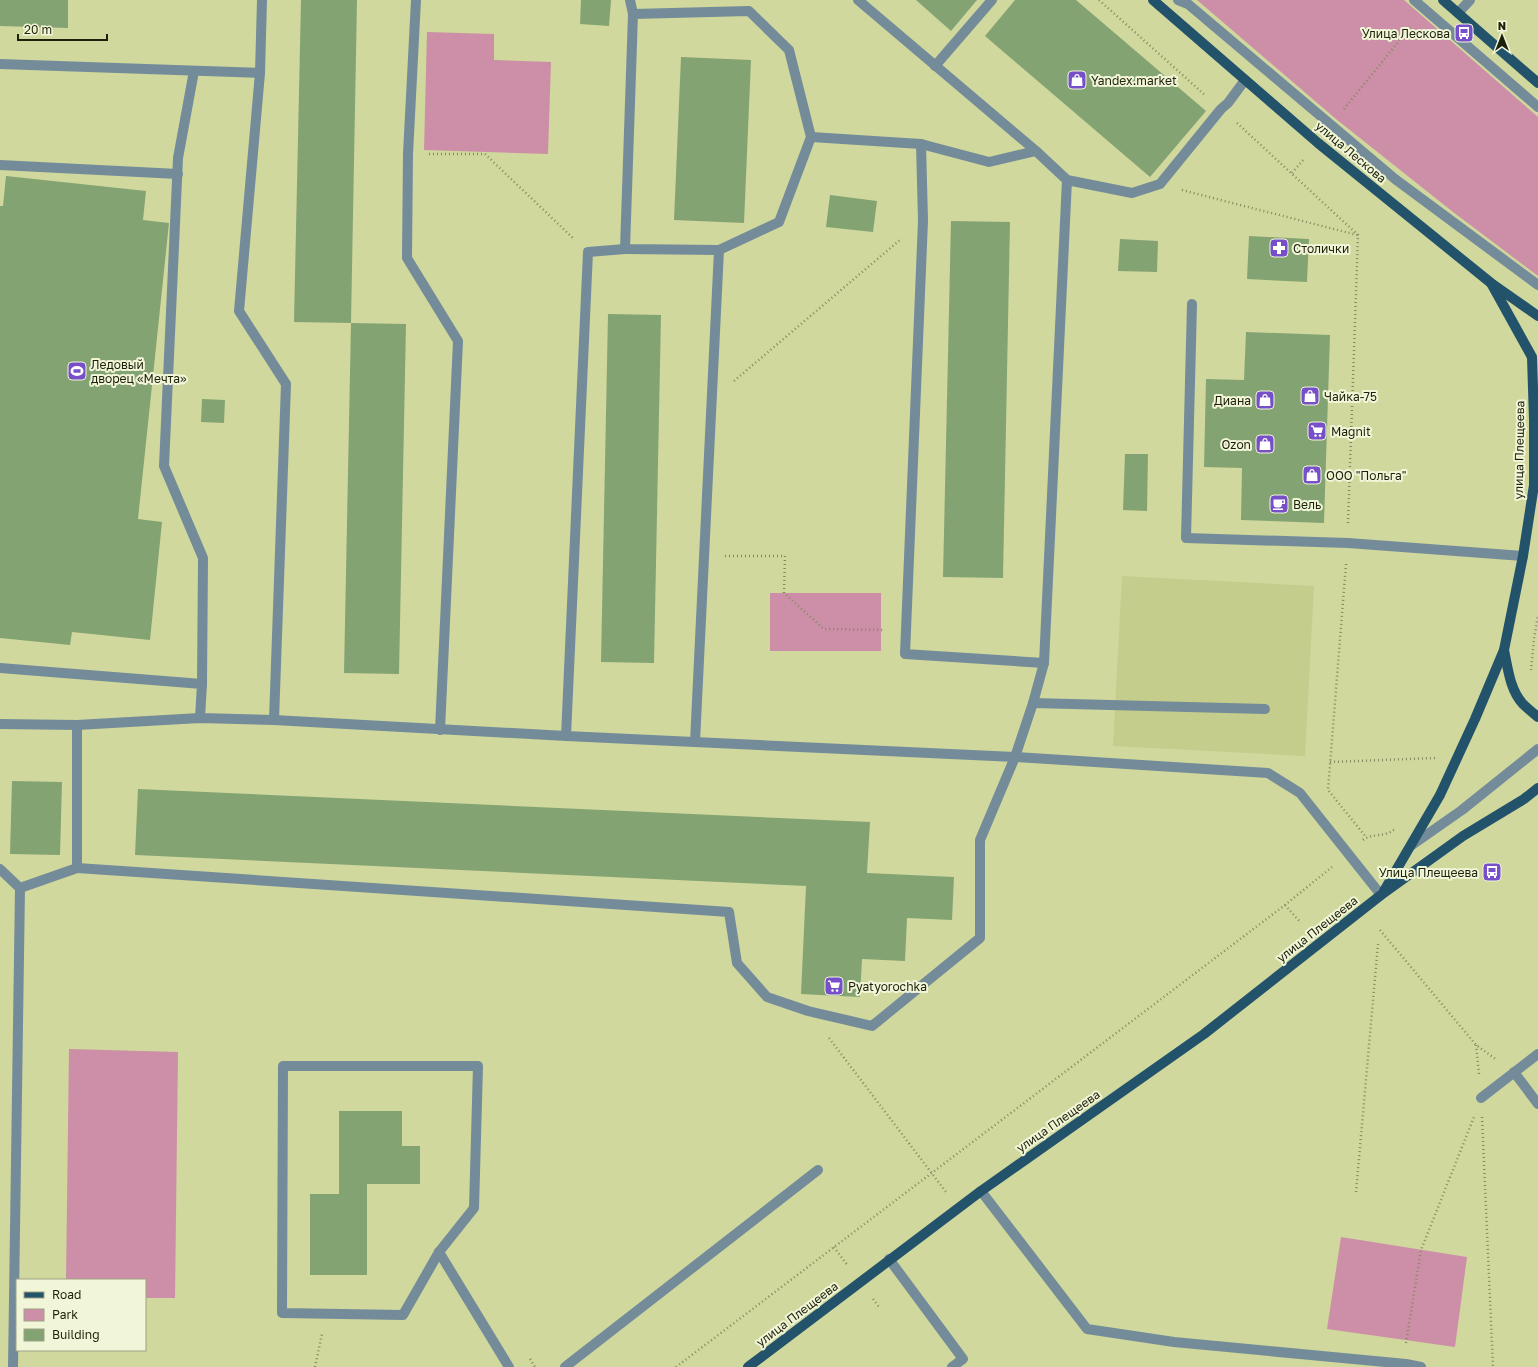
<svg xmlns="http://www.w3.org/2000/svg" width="1538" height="1367" font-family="'Golos Text',sans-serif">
	<rect width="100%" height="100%" fill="#d0d89d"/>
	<!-- built -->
	<path fill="#c4cd8b" d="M1122,576L1314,586L1305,756L1113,746Z"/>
	<!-- green -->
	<g fill="#cd8fa7">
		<path d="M1197,0H1404L1538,117V276L1453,212L1336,119Z"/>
		<path d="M427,32L494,34V60L551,62L548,154L424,150Z"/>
		<rect x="770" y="593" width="111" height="58"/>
		<path d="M69,1049L178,1052L175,1298H145V1280H66Z"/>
		<path d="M1341,1237L1467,1257L1455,1347L1327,1329Z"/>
	</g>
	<!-- building -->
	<g fill="#84a372">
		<path d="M0,0H68V28L0,26Z"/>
		<path d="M301,0H357L351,323L406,324L399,674L344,673L351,323L294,322Z"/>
		<path d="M581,0H611L609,26L580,24Z"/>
		<path d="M916,0H977L951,31Z"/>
		<path d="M1015,0H1076L1206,111L1150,177L985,36Z"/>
		<path d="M681,57L751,60L744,223L674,220Z"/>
		<path d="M6,176L146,191L143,220L169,223L138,519L162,522L150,640L72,632L70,645L0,638V206H3Z"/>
		<path d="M830,195L877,201L873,232L826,227Z"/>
		<path d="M951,221L1010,222L1003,578L943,577Z"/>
		<path d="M1249,236L1309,239L1307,282L1247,279Z"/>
		<path d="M1120,239L1158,241L1157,272L1118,271Z"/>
		<path d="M608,314L661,315L654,663L601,662Z"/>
		<path d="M1246,332L1330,335L1324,523L1241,520L1242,468L1204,467L1206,379L1244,380Z"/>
		<path d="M202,399L225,400L224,423L201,422Z"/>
		<path d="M1125,454H1148L1147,511L1123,510Z"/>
		<path d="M12,781L62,782L60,855L10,854Z"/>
		<path d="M138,789L870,822L867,873L954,877L952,920L907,918L905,961L862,959L860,997L801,994L806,886L135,855Z"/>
		<path d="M339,1111H402V1146H420V1184H367V1275H310V1194H339Z"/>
	</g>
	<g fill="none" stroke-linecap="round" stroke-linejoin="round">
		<!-- path -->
		<g stroke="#848a5e" stroke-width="2.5" stroke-dasharray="1 3" stroke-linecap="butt">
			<path d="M1099,0L1206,96"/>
			<path d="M1344,109L1412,25"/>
			<path d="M1237,123L1358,235L1348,523"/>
			<path d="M429,154H485L574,239"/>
			<path d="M1292,173L1304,159"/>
			<path d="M1182,190L1357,235"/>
			<path d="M734,381L901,239"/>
			<path d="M725,556H785L784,593L824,629L885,630"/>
			<path d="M1346,564L1328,790L1366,837"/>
			<path d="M1531,670L1534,639L1538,615"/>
			<path d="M1330,762L1435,758"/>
			<path d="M1363,840C1371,833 1384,838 1395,829"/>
			<path d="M1285,905L1301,923"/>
			<path d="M1380,930L1476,1045L1497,1060"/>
			<path d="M829,1038L946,1192"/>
			<path d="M1476,1045L1479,1074"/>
			<path d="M1482,1117L1493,1367"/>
			<path d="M1356,1192L1378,944"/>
			<path d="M834,1247L848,1266"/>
			<path d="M873,1299L879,1307"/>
			<path d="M1406,1343L1421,1250L1474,1117"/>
			<path d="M530,1359L535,1367"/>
			<path d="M315,1367L322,1334"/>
			<path d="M676,1367L1285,905L1332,867"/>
		</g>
		<!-- minor -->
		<g stroke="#748c9a" stroke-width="10">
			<path d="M262,0L260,73L239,311L286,384L274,720"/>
			<path d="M416,0L408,154L407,258L458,341L440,730"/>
			<path d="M630,0L633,14"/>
			<path d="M858,0L1036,151L1067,180L1132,193L1160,184L1221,109L1228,103L1245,80"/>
			<path d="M1178,0L1188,4L1395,179L1538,285"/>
			<path d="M1414,0L1538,107"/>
			<path d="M1458,13L1470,0"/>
			<path d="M0,64L260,73"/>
			<path d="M935,66L992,0"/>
			<path d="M194,71L178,158L164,466L203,558L202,684"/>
			<path d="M921,144L923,221L905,654L1044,663"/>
			<path d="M0,165L178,174"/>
			<path d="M719,250L625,249L633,14L749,11L789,50L811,137"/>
			<path d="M1192,304L1186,538L1348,543L1523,556"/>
			<path d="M0,668L202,684L200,718"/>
			<path d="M1033,703L1265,709"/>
			<path d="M0,724L77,725L200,718L274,720L566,736L1015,757L1268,773L1300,793L1381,895"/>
			<path d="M566,736L588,252L625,249"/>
			<path d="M695,742L719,250L779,222L811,137L921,144L989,162L1036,151"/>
			<path d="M1412,845L1462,810L1538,749"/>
			<path d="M77,868L729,912L737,963L767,997L808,1011L872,1026L980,938V840L1015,757L1033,703L1044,663L1067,180"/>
			<path d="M0,869L20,888L13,1367"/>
			<path d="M20,888L77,868V725"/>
			<path d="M283,1066H478L474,1208L439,1252L403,1315L282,1313Z"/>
			<path d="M1514,1072L1538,1104"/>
			<path d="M1481,1098L1538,1054"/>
			<path d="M981,1191L1087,1329L1174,1342L1406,1364L1421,1367"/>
			<path d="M439,1252L509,1367"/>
			<path d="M889,1259L963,1359L952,1367"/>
			<path d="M565,1367L818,1170"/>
		</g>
		<!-- major -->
		<g stroke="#23526b" stroke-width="10">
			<path d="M1153,0L1318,143L1491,283L1538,316"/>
			<path d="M1443,0L1538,83"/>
			<path d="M1504,650C1508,669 1510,690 1523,704C1528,709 1533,713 1538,717"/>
			<path d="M1384,891L1440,795L1475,719L1504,650L1523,556L1534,485V420L1532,357L1491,283"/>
			<path d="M748,1367L981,1191L1204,1034L1381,895L1463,836L1524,799L1538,788"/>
		</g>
	</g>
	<!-- icons -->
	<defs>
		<symbol id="bus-square" viewBox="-11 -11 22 22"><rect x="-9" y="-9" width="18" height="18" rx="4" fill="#7750c9" stroke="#f1f6d8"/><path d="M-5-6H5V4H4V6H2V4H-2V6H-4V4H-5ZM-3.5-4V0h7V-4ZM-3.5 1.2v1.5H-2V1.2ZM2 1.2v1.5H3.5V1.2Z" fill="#fff"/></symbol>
		<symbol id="shop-square" viewBox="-11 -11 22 22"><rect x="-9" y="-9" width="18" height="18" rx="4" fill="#7750c9" stroke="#f1f6d8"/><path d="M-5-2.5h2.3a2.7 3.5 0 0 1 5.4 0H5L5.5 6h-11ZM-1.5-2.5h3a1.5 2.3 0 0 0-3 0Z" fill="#fff"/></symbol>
		<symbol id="pharmacy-square" viewBox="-11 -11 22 22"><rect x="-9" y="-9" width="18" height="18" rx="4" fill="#7750c9" stroke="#f1f6d8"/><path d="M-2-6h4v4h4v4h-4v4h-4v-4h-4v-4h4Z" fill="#fff"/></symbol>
		<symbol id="stadium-square" viewBox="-11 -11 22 22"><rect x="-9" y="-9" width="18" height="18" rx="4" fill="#7750c9" stroke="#f1f6d8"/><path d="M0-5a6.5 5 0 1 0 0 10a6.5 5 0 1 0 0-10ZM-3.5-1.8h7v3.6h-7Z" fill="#fff"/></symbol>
		<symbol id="supermarket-square" viewBox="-11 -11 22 22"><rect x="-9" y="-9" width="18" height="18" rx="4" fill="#7750c9" stroke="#f1f6d8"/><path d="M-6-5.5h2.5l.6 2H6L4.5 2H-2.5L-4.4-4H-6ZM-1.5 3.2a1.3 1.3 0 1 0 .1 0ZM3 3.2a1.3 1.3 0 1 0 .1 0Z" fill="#fff"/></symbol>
		<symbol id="cafe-square" viewBox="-11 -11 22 22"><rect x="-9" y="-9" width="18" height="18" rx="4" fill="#7750c9" stroke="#f1f6d8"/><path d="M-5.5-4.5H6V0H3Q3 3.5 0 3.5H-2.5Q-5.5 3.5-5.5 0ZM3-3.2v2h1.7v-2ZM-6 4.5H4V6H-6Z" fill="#fff"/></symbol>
	</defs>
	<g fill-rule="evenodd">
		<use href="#bus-square" x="1453" y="22" width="22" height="22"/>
		<use href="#shop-square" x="1066" y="69" width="22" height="22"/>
		<use href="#pharmacy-square" x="1268" y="237" width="22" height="22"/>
		<use href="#stadium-square" x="66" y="360" width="22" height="22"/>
		<use href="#shop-square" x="1299" y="385" width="22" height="22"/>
		<use href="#shop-square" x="1254" y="389" width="22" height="22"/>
		<use href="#supermarket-square" x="1306" y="420" width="22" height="22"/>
		<use href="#shop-square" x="1254" y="433" width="22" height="22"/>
		<use href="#shop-square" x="1301" y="464" width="22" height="22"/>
		<use href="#cafe-square" x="1268" y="493" width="22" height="22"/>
		<use href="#bus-square" x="1481" y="861" width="22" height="22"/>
		<use href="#supermarket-square" x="823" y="975" width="22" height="22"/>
	</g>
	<g text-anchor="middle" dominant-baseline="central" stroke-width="4" stroke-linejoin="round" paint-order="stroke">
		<!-- poi labels -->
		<g font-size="12" fill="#1e210a" stroke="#f1f6d8" text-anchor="start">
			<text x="1450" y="33" text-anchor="end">Улица Лескова</text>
			<text x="1091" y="80">Yandex.market</text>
			<text x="1293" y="248">Столички</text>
			<text x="91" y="364">Ледовый<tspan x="91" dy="14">дворец «Мечта»</tspan></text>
			<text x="1324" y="396">Чайка-75</text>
			<text x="1251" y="400" text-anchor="end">Диана</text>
			<text x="1331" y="431">Magnit</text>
			<text x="1251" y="444" text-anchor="end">Ozon</text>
			<text x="1326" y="475">ООО "Польга"</text>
			<text x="1293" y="504">Вель</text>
			<text x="1478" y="872" text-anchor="end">Улица Плещеева</text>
			<text x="848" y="986">Pyatyorochka</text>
		</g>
		<!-- street labels -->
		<g font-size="12" fill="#1e210a" stroke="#f1f6d8">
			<text transform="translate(1351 152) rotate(40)">улица Лескова</text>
			<text transform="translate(1519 450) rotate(-89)">улица Плещеева</text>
			<text transform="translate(1317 929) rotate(-38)">улица Плещеева</text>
			<text transform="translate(1058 1121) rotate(-35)">улица Плещеева</text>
			<text transform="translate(797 1314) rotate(-37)">улица Плещеева</text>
		</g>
	</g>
	<!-- legend -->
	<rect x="16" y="1279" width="130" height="72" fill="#f1f6d8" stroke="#9da186"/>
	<rect x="24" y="1292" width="20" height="6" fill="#23526b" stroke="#9da186"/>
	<text x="52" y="1299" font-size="12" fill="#1e210a">Road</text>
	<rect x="24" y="1309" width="20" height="12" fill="#cd8fa7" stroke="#9da186"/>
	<text x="52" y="1319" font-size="12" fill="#1e210a">Park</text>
	<rect x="24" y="1329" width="20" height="12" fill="#84a372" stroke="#9da186"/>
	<text x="52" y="1339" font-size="12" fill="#1e210a">Building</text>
	<!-- north arrow -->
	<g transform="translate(1502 36)" stroke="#f1f6d8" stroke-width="3" paint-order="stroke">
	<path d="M0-3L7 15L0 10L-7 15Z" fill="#1e210a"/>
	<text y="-6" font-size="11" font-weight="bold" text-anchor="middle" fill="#1e210a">N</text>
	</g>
	<!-- scale -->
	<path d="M18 34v6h89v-6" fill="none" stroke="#1e210a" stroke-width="2"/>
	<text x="24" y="34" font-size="12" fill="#1e210a" stroke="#f1f6d8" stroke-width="3" paint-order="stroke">20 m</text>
</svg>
